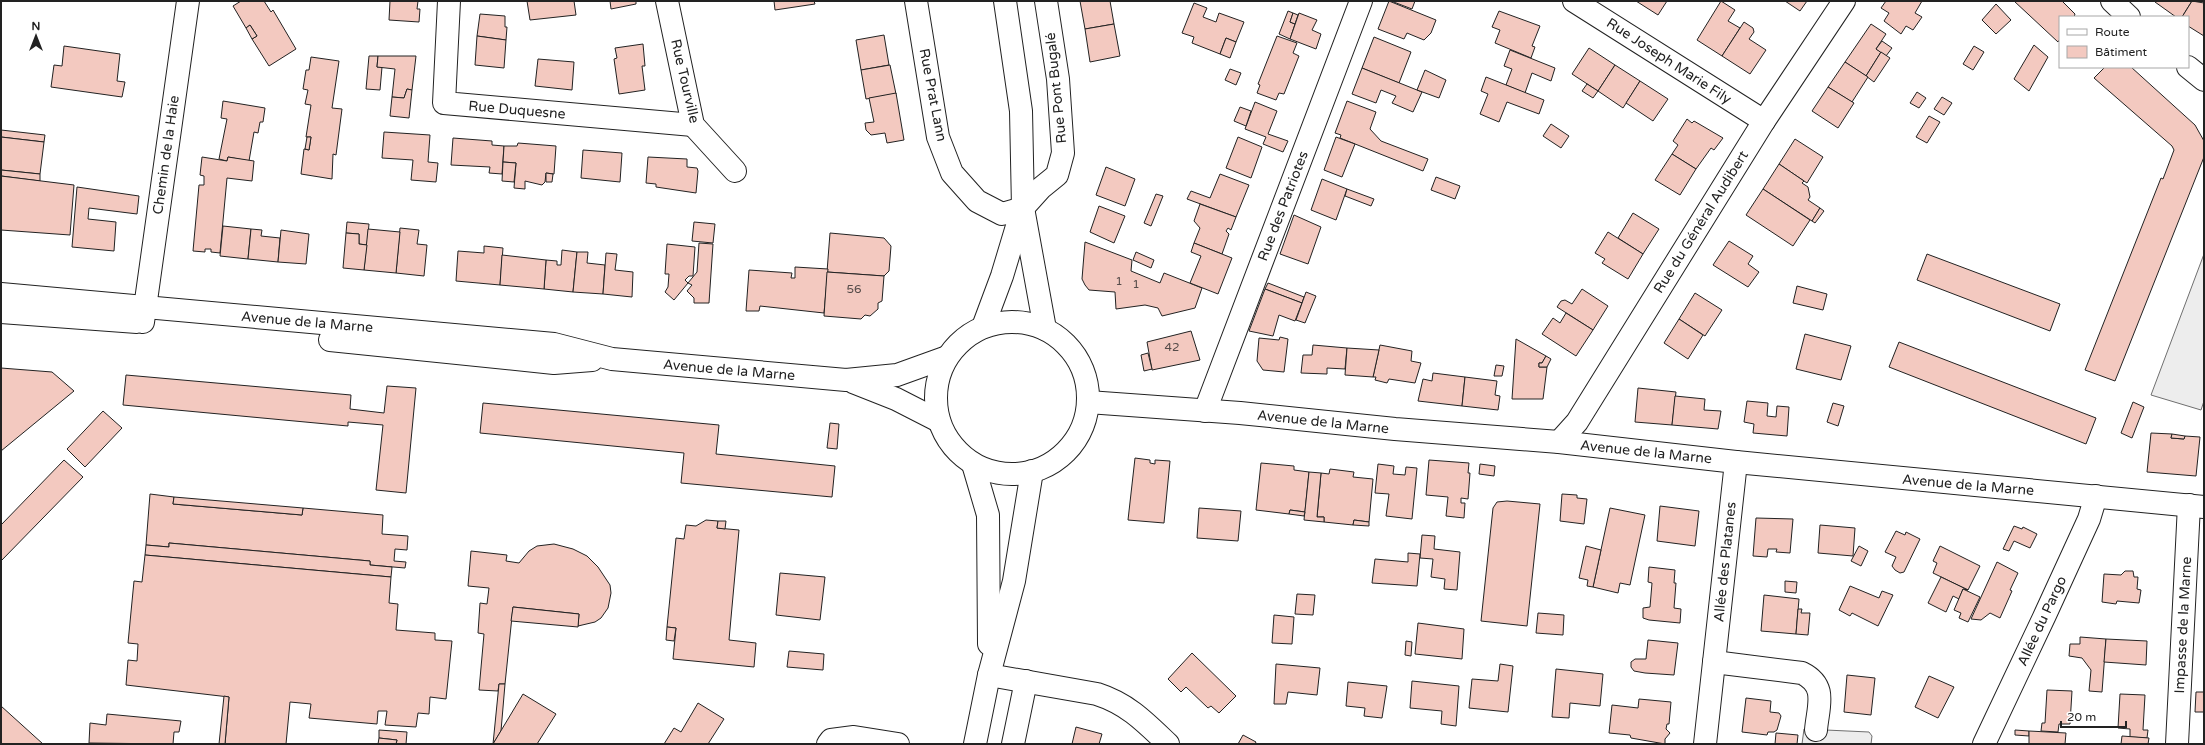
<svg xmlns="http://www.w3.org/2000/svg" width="2205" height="745" font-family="'Varela Round',sans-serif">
	<rect width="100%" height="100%" fill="#fff"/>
	<!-- parking -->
	<g fill="#ededed" stroke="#6f6f6f">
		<path d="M2204,254V401L2201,410L2151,395Z"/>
		<path d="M1804,729L1869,732L1872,736L1871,744H1802Z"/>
	</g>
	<!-- building -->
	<g fill="#f3c9c0" stroke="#222">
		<path d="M241,1H264L271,12L273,10L296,49L269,66L252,39L257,36L250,25L246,28L233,6Z"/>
		<path d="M390,1H418L417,9H420L419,22L389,20Z"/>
		<path d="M527,1H574L576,15L530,20Z"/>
		<path d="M610,1H636V4L611,9Z"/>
		<path d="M774,1H814L815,4L775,10Z"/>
		<path d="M1080,1H1110L1114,24L1085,29Z"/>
		<path d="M1389,1L1436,20L1431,33L1424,40L1407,33L1404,39L1378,29Z"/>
		<path d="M1391,1H1415L1412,9Z"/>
		<path d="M1636,1H1667L1658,15Z"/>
		<path d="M1721,1L1735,10L1728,21L1740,28L1722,56L1697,40Z"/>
		<path d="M1785,1H1807L1800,11Z"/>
		<path d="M1886,1H1922L1915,13L1922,17L1913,30L1906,26L1901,34L1884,21L1889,13L1881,8Z"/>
		<path d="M2014,1H2062L2075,14L2074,17H2060V39L2058,42Z"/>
		<path d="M2156,1H2192L2182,17H2176L2155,2Z"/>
		<path d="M2192,1L2204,3V36L2188,26V17H2182Z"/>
		<path d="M1194,3L1207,8L1203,17L1216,22L1219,13L1244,22L1236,42L1226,38L1220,54L1192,43L1194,37L1182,33Z"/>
		<path d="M1996,4L2011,20L1996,34L1982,20Z"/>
		<path d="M1288,11L1293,13L1290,22L1295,24L1290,39L1279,34Z"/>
		<path d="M1499,11L1540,26L1532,46L1535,47L1531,58L1495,43L1500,30L1492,27Z"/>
		<path d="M1293,13L1298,15L1295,24L1290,22Z"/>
		<path d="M1299,13L1317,20L1312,30L1321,34L1316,49L1290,39Z"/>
		<path d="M480,14L505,16V27H507L506,40L477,36Z"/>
		<path d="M1744,22L1753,28L1754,32L1749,39L1766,50L1750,74L1722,56Z"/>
		<path d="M1114,24L1120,56L1090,62L1085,29Z"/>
		<path d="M1871,24L1886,34L1876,49L1881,52L1866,76L1845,62Z"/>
		<path d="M250,25L257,36L252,39L246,28Z"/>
		<path d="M884,35L889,65L861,70L856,40Z"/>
		<path d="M477,36L506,40L504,68L475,65Z"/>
		<path d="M1277,36L1297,43L1293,53L1299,56L1284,94L1279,93L1276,100L1257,93L1260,85L1258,84Z"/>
		<path d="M1374,37L1411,52L1399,83L1362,68Z"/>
		<path d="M1226,38L1236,42L1230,58L1220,54Z"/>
		<path d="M1882,41L1892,48L1886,56L1876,49Z"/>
		<path d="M643,44L645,66H642L645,90L619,94L614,59L617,58L615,48Z"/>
		<path d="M2034,45L2048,57L2029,91L2014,79Z"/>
		<path d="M64,46L120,54L117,81L125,82L122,97L51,87L54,65L62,66Z"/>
		<path d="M1974,46L1984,52L1973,70L1963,64Z"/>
		<path d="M1589,48L1615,65L1598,91L1572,74Z"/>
		<path d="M1510,50L1555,68L1551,81L1532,73L1525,93L1506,85L1512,69L1504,66Z"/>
		<path d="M1881,52L1890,58L1874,82L1866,76Z"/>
		<path d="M369,56H378L377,67H382L380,90L366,89Z"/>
		<path d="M378,56H416L412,90L407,89L404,98L392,97L395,69L377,67Z"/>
		<path d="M311,57L339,61L332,108L342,109L336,155L333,154L332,179L301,174L304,149L309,150L311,137H306L311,105L305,104L308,90L303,89L306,70H309Z"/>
		<path d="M538,59L574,62L572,90L535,86Z"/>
		<path d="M1845,62L1868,77L1852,102L1828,87Z"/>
		<path d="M890,65L896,94L866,99L861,70Z"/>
		<path d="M1615,65L1640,81L1623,108L1598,91Z"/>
		<path d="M2105,67H2131L2195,125L2204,141V157L2115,381L2085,370L2161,178L2163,179L2174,150L2172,146L2094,78Z"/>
		<path d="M1362,68L1422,92L1413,112L1392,103L1396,96L1381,90L1376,103L1352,94Z"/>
		<path d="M1230,69L1241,73L1236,85L1225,80Z"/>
		<path d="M1425,70L1446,80L1439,98L1417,90Z"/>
		<path d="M1486,77L1544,100L1539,114L1507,102L1499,122L1480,114L1488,94L1481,91Z"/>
		<path d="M1640,81L1668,99L1653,121L1626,103Z"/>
		<path d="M1587,84L1598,91L1593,98L1582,91Z"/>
		<path d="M1828,87L1854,103L1838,128L1812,111Z"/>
		<path d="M407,89L412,90L409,118L390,116L392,97L404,98Z"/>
		<path d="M1917,92L1926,98L1919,108L1910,103Z"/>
		<path d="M896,93L904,140L887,143L885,133L871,135L866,130L865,123L874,122L869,98Z"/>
		<path d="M1942,97L1952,103L1944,115L1934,109Z"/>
		<path d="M223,101L265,108L263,122H260L258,133L254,132L249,161L228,157L227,161L219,159L227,119L221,118Z"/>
		<path d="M1347,101L1376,112L1370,129L1381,141L1428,159L1423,171L1340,138L1341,135L1335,133Z"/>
		<path d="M1255,102L1277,111L1268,134L1288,141L1283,152L1263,144L1266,137L1245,129Z"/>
		<path d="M1240,107L1251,111L1246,126L1234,121Z"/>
		<path d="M1929,116L1940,122L1927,143L1916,137Z"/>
		<path d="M1687,119L1692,123L1694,121L1723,138L1714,150L1711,148L1696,169L1672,154L1678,145L1673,141Z"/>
		<path d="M1551,124L1569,136L1561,148L1543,136Z"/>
		<path d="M1,130L45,135L44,142L1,137Z"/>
		<path d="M384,132L430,135L428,162L438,163L436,182L411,180L413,160L382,158Z"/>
		<path d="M1,137L44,142L40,174L1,170Z"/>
		<path d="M307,137H311L309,150L305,149Z"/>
		<path d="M1238,137L1262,147L1251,178L1226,168Z"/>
		<path d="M1336,137L1355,144L1342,177L1324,170Z"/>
		<path d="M453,138L492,141V145L504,146L502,174L489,173L490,167L451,165Z"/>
		<path d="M1795,139L1823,157L1807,183L1779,164Z"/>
		<path d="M518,143L556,146L554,174L546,173L545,182L542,185L525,181V189L514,188L516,163L503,162L504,146H517Z"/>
		<path d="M583,150L622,153L620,182L581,178Z"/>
		<path d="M1672,154L1696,169L1680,195L1655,180Z"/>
		<path d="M202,157L227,161L228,157L254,161L252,181L227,178L220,253L211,252V249H205V252L193,251L199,185H204V176L200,175Z"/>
		<path d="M648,157L687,159V167L697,168L698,171L696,193L656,187V184L646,183Z"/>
		<path d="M503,162L516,163L514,182L502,181Z"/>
		<path d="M1779,164L1804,181L1802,183L1808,187L1810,197L1808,200L1820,208L1812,221L1763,189Z"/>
		<path d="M1106,167L1135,179L1125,206L1096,195Z"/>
		<path d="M1,170L40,174V181L1,176Z"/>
		<path d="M546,173L553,174L552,182H546Z"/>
		<path d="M1220,174L1249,185L1236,217L1187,199L1191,191L1210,198Z"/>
		<path d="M1,176L74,185L70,235L1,230Z"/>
		<path d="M1436,177L1460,186L1455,199L1431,190Z"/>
		<path d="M1322,179L1347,189L1336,220L1311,210Z"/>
		<path d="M77,187L139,196L137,214L89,208L88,219L116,222L114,251L72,247Z"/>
		<path d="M1347,189L1374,199L1371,206L1345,196Z"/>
		<path d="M1763,189L1810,220L1793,246L1746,215Z"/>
		<path d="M1156,194L1163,196L1151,226L1144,223Z"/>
		<path d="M1200,204L1236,217L1231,230L1228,228L1226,231L1229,234L1222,254L1194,243L1200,228L1194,221Z"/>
		<path d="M1099,206L1125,216L1114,243L1090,232Z"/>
		<path d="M1820,208L1824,211L1815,223L1812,221Z"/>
		<path d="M1633,213L1659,229L1643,254L1618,238Z"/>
		<path d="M1294,215L1321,227L1308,264L1280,254Z"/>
		<path d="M347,222L369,224L367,245L359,244V234L346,233Z"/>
		<path d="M694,222L715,224L713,243L692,241Z"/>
		<path d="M223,226L251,229L248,259L220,256Z"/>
		<path d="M400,228L419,230L417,244L427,245L424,276L396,273Z"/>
		<path d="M251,229L262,230L261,236L280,238L278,262L248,259Z"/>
		<path d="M368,229L400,232L396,273L364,270Z"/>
		<path d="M281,230L309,234L306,264L278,262Z"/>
		<path d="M1608,232L1643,254L1628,279L1602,263L1605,259L1595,253Z"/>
		<path d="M346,233L359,234V244L367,245L364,270L343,268Z"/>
		<path d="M830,233L884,238L891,246L889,271L884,276L827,272Z"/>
		<path d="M1729,241L1753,256L1748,264L1759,272L1748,287L1713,265Z"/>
		<path d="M1085,242L1132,260L1131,271L1160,283L1164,273L1202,288L1195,308L1162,316L1158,308L1145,305L1116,309L1115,292L1089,290L1085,285L1082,279Z"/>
		<path d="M699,243L713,244L709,303H694V298L687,291L692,285L688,283L697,272Z"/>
		<path d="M1194,243L1232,258L1218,294L1190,283L1201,256L1191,252Z"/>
		<path d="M667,244L695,247L693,276H689L685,280L688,283L674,300L665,292L668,287L669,274H665Z"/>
		<path d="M484,246L503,248L500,285L456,281L458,251L484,253Z"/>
		<path d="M562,250L577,252L573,292L544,289L546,260L557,261V265H561Z"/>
		<path d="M577,252H588L587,263L605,265L603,294L573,292Z"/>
		<path d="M1136,252L1154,260L1151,268L1133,260Z"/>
		<path d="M606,253L617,254L615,270L633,272L632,297L603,294Z"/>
		<path d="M1927,254L2060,304L2050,331L1917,280Z"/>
		<path d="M502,255L546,260L544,289L500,285Z"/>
		<path d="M795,267L828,269L824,313L760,306L759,311H746L749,270L792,273L791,278H795Z"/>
		<path d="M827,272L884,276L882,301L878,303V309L870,316L865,315L861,319L824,316Z"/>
		<path d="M1268,283L1304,297L1302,303L1265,289Z"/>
		<path d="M1797,286L1827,294L1823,310L1793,303Z"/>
		<path d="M1265,289L1302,303L1295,321L1279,315L1273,336L1249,331Z"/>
		<path d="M1582,289L1608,306L1593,330L1557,307L1561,301L1565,300L1572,304Z"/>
		<path d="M1306,292L1316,296L1305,323L1296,320Z"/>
		<path d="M1695,293L1722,310L1705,336L1679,319Z"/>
		<path d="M1566,313L1593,330L1576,356L1542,334L1553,318L1560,323Z"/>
		<path d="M1679,319L1703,335L1688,359L1664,343Z"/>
		<path d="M1191,331L1200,360L1152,370L1147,342Z"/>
		<path d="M1805,334L1851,346L1841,380L1796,369Z"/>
		<path d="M1280,337L1288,339L1284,372L1263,370L1257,361L1259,338L1279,340Z"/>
		<path d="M1516,339L1546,356L1542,363H1539V367H1547L1543,399H1512Z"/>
		<path d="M1899,342L2096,418L2086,444L1889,367Z"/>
		<path d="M1313,345L1347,348L1345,369L1327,368V374L1301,373L1303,355H1312Z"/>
		<path d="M1380,345L1412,351L1411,361L1421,363L1415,383L1389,379L1387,383L1375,380L1376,377H1373Z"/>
		<path d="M1347,348L1379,350L1373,377L1345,375Z"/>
		<path d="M1148,353L1152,369L1144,371L1141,355Z"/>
		<path d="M1546,356L1551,359L1547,367H1539V363H1542Z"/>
		<path d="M1496,365L1504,366L1502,376H1494Z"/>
		<path d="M1,368L52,372L74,391L1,451Z"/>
		<path d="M1433,373L1465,377L1462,406L1418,401L1423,379L1432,381Z"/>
		<path d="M126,375L351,395L350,409L384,413L387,386L416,388L406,493L376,490L383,425L348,422V426L123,405Z"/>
		<path d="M1465,377L1497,381L1495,395L1500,396L1498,410L1462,406Z"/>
		<path d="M1638,388L1676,392L1672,425L1635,422Z"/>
		<path d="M1675,396L1705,399L1704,410L1721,411L1718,429L1672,425Z"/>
		<path d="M1747,401L1768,403L1767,416L1776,417L1777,406L1789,407L1787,436L1753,433L1754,424L1744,422Z"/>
		<path d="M2133,402L2144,407L2132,438L2121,433Z"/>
		<path d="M483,403L719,425L716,454L835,466L832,497L681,483L684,453L480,433Z"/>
		<path d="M1833,403L1844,406L1838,426L1827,422Z"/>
		<path d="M103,411L122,428L85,467L67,449Z"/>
		<path d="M830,423L839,424L837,449L827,448Z"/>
		<path d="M2151,433L2172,434L2171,438L2184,439L2185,436L2200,437L2196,476L2147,472Z"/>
		<path d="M2172,434L2185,436L2184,439L2171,438Z"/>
		<path d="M1135,458L1150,460V463L1155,464V460L1170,461L1164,523L1128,520Z"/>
		<path d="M64,460L83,477L1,561V525Z"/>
		<path d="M1429,460L1469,463L1468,473H1470L1468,499L1461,498V503H1465L1464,518L1446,516L1448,497L1426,495Z"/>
		<path d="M1261,463L1294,466V470L1309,472L1305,512L1290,510L1289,514L1256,510Z"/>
		<path d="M1378,464L1394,466L1393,474L1405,475L1406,467L1417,468L1412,519L1386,516L1389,494L1375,493Z"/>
		<path d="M1480,464L1495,466L1494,476L1479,474Z"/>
		<path d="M1330,469L1354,472L1353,477L1373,479L1369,522L1354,520L1353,525L1324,522V517H1317L1321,473L1329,474Z"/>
		<path d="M1309,472L1321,473L1317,517H1324V522L1304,520Z"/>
		<path d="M150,494L174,497L173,504L302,515L303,508L383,515L382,534L408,536L407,550L395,549L394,561L406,562L405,568L370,565V561L169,543V547L146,545Z"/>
		<path d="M1562,494L1577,495V498L1587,499L1584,524L1560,521Z"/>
		<path d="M174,497L303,508L302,515L173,504Z"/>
		<path d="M1507,501L1540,504L1527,626L1481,621L1493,508L1497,502Z"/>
		<path d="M1660,506L1699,511L1695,546L1657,541Z"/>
		<path d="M1199,508L1241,511L1238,541L1197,538Z"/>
		<path d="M1610,508L1645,515L1630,585L1620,583L1618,593L1593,587Z"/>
		<path d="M1290,510L1305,512L1304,516L1289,514Z"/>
		<path d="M1756,518L1793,519L1790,553L1776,552L1777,549H1768L1767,557L1753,556Z"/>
		<path d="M706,520L718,521L717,528L739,530L729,640L756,643L754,667L673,659L676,628L667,627L676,538L684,539L686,525L696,526Z"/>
		<path d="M1354,520L1369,522V526L1353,525Z"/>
		<path d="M718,521H726L725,529L717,528Z"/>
		<path d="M1820,525L1855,528L1853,556L1818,553Z"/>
		<path d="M2014,526L2022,529L2023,527L2037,534L2030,548L2014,541L2009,551L2003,549Z"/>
		<path d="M1896,531L1905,535L1906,532L1920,539L1904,572L1900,573L1895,570L1892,566L1896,557L1885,552Z"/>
		<path d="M1422,535L1435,536L1434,549L1460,552L1457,590L1444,589L1445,579L1431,577L1433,559L1420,558Z"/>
		<path d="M169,543L370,561V565L392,567L391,577L145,555L146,545L169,547Z"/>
		<path d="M554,544L573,549L587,556L598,567L610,585L611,593L608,608L601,618L595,622L578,626L579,614L513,607L505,684H499L498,691L479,690L484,634L478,633L480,603L487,604L489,588L468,586L471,551L507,555L506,561L519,563L529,551L537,546Z"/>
		<path d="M1586,546L1601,550L1593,587L1587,586L1588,580L1579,578Z"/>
		<path d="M1859,546L1868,551L1861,566L1851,561Z"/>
		<path d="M1940,546L1980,566L1968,590L1933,573L1937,563L1933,561Z"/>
		<path d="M1408,553L1420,554L1417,586L1372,583L1375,559L1408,562Z"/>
		<path d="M145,555L391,577L389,603L398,604L396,630L435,633V640L452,641L446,699L430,697L429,714L418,713L416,727L385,725L387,711H378L377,724L309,718L311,704L290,702L286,744H225L229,697L126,685L128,660L137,661L138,644L128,643L134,581L142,582Z"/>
		<path d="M1997,562L2018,573L2010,590L2012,591L2000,618L1990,613L1981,620L1971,619Z"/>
		<path d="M1649,567L1675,570L1674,583H1676L1674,608L1681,609L1680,623L1649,620L1643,618V608L1650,607L1652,583L1648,582Z"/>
		<path d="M2125,571H2133L2134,577H2138L2137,589L2141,590L2139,603L2117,601L2116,604L2102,602L2104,574L2121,575Z"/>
		<path d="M780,573L825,577L820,620L776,615Z"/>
		<path d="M1941,577L1968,590L1963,589L1959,599L1953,596L1946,612L1928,603Z"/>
		<path d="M1785,581L1797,582L1796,593L1785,592Z"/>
		<path d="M1850,586L1879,598L1882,591L1893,595L1878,626L1852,613L1850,616L1839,610Z"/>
		<path d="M1963,589L1980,597L1968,622L1959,618L1961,613L1954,610Z"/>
		<path d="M1297,594L1315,595L1313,615L1295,614Z"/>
		<path d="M1764,595L1799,599L1796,634L1761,631Z"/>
		<path d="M513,607L579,614L578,627L511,621Z"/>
		<path d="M1798,609H1802L1801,613H1810L1808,635L1796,634Z"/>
		<path d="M1538,613L1564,615L1563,635L1536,633Z"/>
		<path d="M1274,615L1294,617L1292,644L1272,643Z"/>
		<path d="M1418,623L1464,629L1462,659L1415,654Z"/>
		<path d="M667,627L676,628L674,641L666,640Z"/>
		<path d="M2080,637L2106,639L2102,692L2089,691L2091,670L2082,658L2069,656L2070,644H2080Z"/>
		<path d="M2106,639L2147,641L2146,665L2104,662Z"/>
		<path d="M1648,640L1678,643L1674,675L1645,673L1634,671L1631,667V662L1635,659H1646Z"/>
		<path d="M1406,641L1412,642L1411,656L1405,655Z"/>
		<path d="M789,651L824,654L823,670L787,667Z"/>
		<path d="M1192,653L1236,696L1219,713L1211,706L1208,708L1186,687L1181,692L1168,679Z"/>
		<path d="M1276,664L1320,668L1317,695L1288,692L1286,704H1274Z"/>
		<path d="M1500,664L1513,666L1508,712L1469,708L1472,679L1498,681Z"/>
		<path d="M1556,669L1603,674L1600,706L1570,703L1569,718L1552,717Z"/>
		<path d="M1847,675L1875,678L1871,715L1844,712Z"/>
		<path d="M1929,676L1954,687L1938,718L1915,707Z"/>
		<path d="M1412,681L1459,686L1456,726L1441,724L1442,711L1410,708Z"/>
		<path d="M1348,682L1387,686L1382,718L1364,716L1365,708L1346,706Z"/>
		<path d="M499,684H505L501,731L493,744Z"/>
		<path d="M2047,690L2072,691L2070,724H2059L2058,732L2041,731L2042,723H2045Z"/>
		<path d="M2196,692H2204V712H2195Z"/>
		<path d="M523,694L556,714L537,744H493Z"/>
		<path d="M2120,694L2145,695L2143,730H2148L2147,738L2130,737V729L2118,728Z"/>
		<path d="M224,696L229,697L225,744H219Z"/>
		<path d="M1746,698L1771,701L1770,712L1779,713L1781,716L1777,730L1774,732H1768L1767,735L1742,732Z"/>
		<path d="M1639,699L1671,702L1669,724H1667L1666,729L1670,733L1665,739V744L1631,738L1630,735L1609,733L1612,705L1638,708Z"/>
		<path d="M698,703L724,719L708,744H664L674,728L681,732Z"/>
		<path d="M1,706L43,744H1Z"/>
		<path d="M107,714L181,721L179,732H174L173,744L89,743L90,723L106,725Z"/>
		<path d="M1076,727L1102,734L1099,744H1072Z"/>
		<path d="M379,730L407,732L406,744H396L397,740L379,738Z"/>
		<path d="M2015,730L2029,731V736L2015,735Z"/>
		<path d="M2029,731L2066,733L2065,744H2029Z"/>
		<path d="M1776,733L1798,735L1797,744H1775Z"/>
		<path d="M1243,735L1256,742L1255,744H1238Z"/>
		<path d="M2122,736L2149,738L2148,744H2121Z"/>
		<path d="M379,738L397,740L396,744H378Z"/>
	</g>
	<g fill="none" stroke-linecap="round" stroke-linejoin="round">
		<defs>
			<g id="minor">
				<path d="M449,1L444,103L693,125"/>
				<path d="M667,1L693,125L735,171"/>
				<path d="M916,1L938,137L952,173L977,201L1002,214L1023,208L1041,188L1057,175L1063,153L1058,79L1046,1"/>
				<path d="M1574,1L1764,121"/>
				<path d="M2112,1L2129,17"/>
				<path d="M2188,67L2204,80"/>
				<path d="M143,322L188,1"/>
				<path d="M1205,411L1361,1"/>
				<path d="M1559,442L1577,422L1764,121L1844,1"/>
				<path d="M1714,662L1802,673C1828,686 1818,706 1816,730"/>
				<path d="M989,675L1097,694C1128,704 1145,722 1168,744"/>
				<path d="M828,744L831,740L854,737L898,744"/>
				<path d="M1013,744L1026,681"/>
				<path d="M1705,744L1736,462"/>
				<path d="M1984,744L2045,615L2089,519L2096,496"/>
				<path d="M2177,744L2189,505"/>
			</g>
			<g id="major">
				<path d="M1005,1L1021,111L1023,208L1045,329"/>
				<path d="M1,294L554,344L612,359L846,380L897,375L947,357"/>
				<path d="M1,312L137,322"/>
				<circle cx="1012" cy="398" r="76"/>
				<path d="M983,327L1002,276L1021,213"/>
				<path d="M330,340L554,363L592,360"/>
				<path d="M853,382L896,399L939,421"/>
				<path d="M1088,402L1240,413L1395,429L1559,442L1736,462L2204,507"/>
				<path d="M973,464L988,515L989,644"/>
				<path d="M975,744L989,675L1014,581L1032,471"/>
			</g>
		</defs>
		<!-- minor casing -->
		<use href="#minor" stroke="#222" stroke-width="24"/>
		<!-- major casing -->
		<use href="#major" stroke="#222" stroke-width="24"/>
		<!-- minor -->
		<use href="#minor" stroke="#fff" stroke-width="22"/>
		<!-- major -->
		<use href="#major" stroke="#fff" stroke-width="22"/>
	</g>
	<g text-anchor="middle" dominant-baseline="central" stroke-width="3" stroke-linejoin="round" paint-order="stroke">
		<!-- number labels -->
		<g font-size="12" fill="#564c4a">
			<text x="1119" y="281">1</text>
			<text x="1136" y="284">1</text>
			<text x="854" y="289">56</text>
			<text x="1172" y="347">42</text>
		</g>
		<!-- street labels -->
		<g font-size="14" fill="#222" stroke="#fff">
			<text transform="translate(1669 61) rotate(33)">Rue Joseph Marie Fily</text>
			<text transform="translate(685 81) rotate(77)">Rue Tourville</text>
			<text transform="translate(1056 88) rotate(-96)">Rue Pont Bugalé</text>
			<text transform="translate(933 95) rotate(79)">Rue Prat Lann</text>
			<text transform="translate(517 110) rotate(5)">Rue Duquesne</text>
			<text transform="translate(166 155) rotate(-82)">Chemin de la Haie</text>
			<text transform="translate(1283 206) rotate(-69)">Rue des Patriotes</text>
			<text transform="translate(1701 222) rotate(-58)">Rue du Général Audibert</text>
			<text transform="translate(307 322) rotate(5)">Avenue de la Marne</text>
			<text transform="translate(729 370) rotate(5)">Avenue de la Marne</text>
			<text transform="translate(1323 422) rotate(6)">Avenue de la Marne</text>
			<text transform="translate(1646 452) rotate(6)">Avenue de la Marne</text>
			<text transform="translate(1968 485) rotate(5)">Avenue de la Marne</text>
			<text transform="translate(1725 562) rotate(-84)">Allée des Platanes</text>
			<text transform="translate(2042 621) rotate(-65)">Allée du Pargo</text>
			<text transform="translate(2183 625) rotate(-87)">Impasse de la Marne</text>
		</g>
	</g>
	<!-- border -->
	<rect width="2205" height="745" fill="none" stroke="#222222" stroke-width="4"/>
	<!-- legend -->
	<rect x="2059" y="16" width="130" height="52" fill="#ffffff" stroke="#a7a7a7"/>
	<rect x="2067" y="29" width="20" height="6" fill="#ffffff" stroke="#a7a7a7"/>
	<text x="2095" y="36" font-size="12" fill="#222222">Route</text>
	<rect x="2067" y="46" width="20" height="12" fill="#f3c9c0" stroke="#a7a7a7"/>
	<text x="2095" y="56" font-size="12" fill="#222222">Bâtiment</text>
	<!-- north arrow -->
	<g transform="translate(36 36)" stroke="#ffffff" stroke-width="3" paint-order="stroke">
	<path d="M0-3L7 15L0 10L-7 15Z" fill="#222222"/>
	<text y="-6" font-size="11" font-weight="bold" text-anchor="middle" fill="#222222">N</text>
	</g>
	<!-- scale -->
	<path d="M2061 721v6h65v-6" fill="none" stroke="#222222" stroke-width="2"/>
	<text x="2067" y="721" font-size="12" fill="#222222" stroke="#ffffff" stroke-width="3" paint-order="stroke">20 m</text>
</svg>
